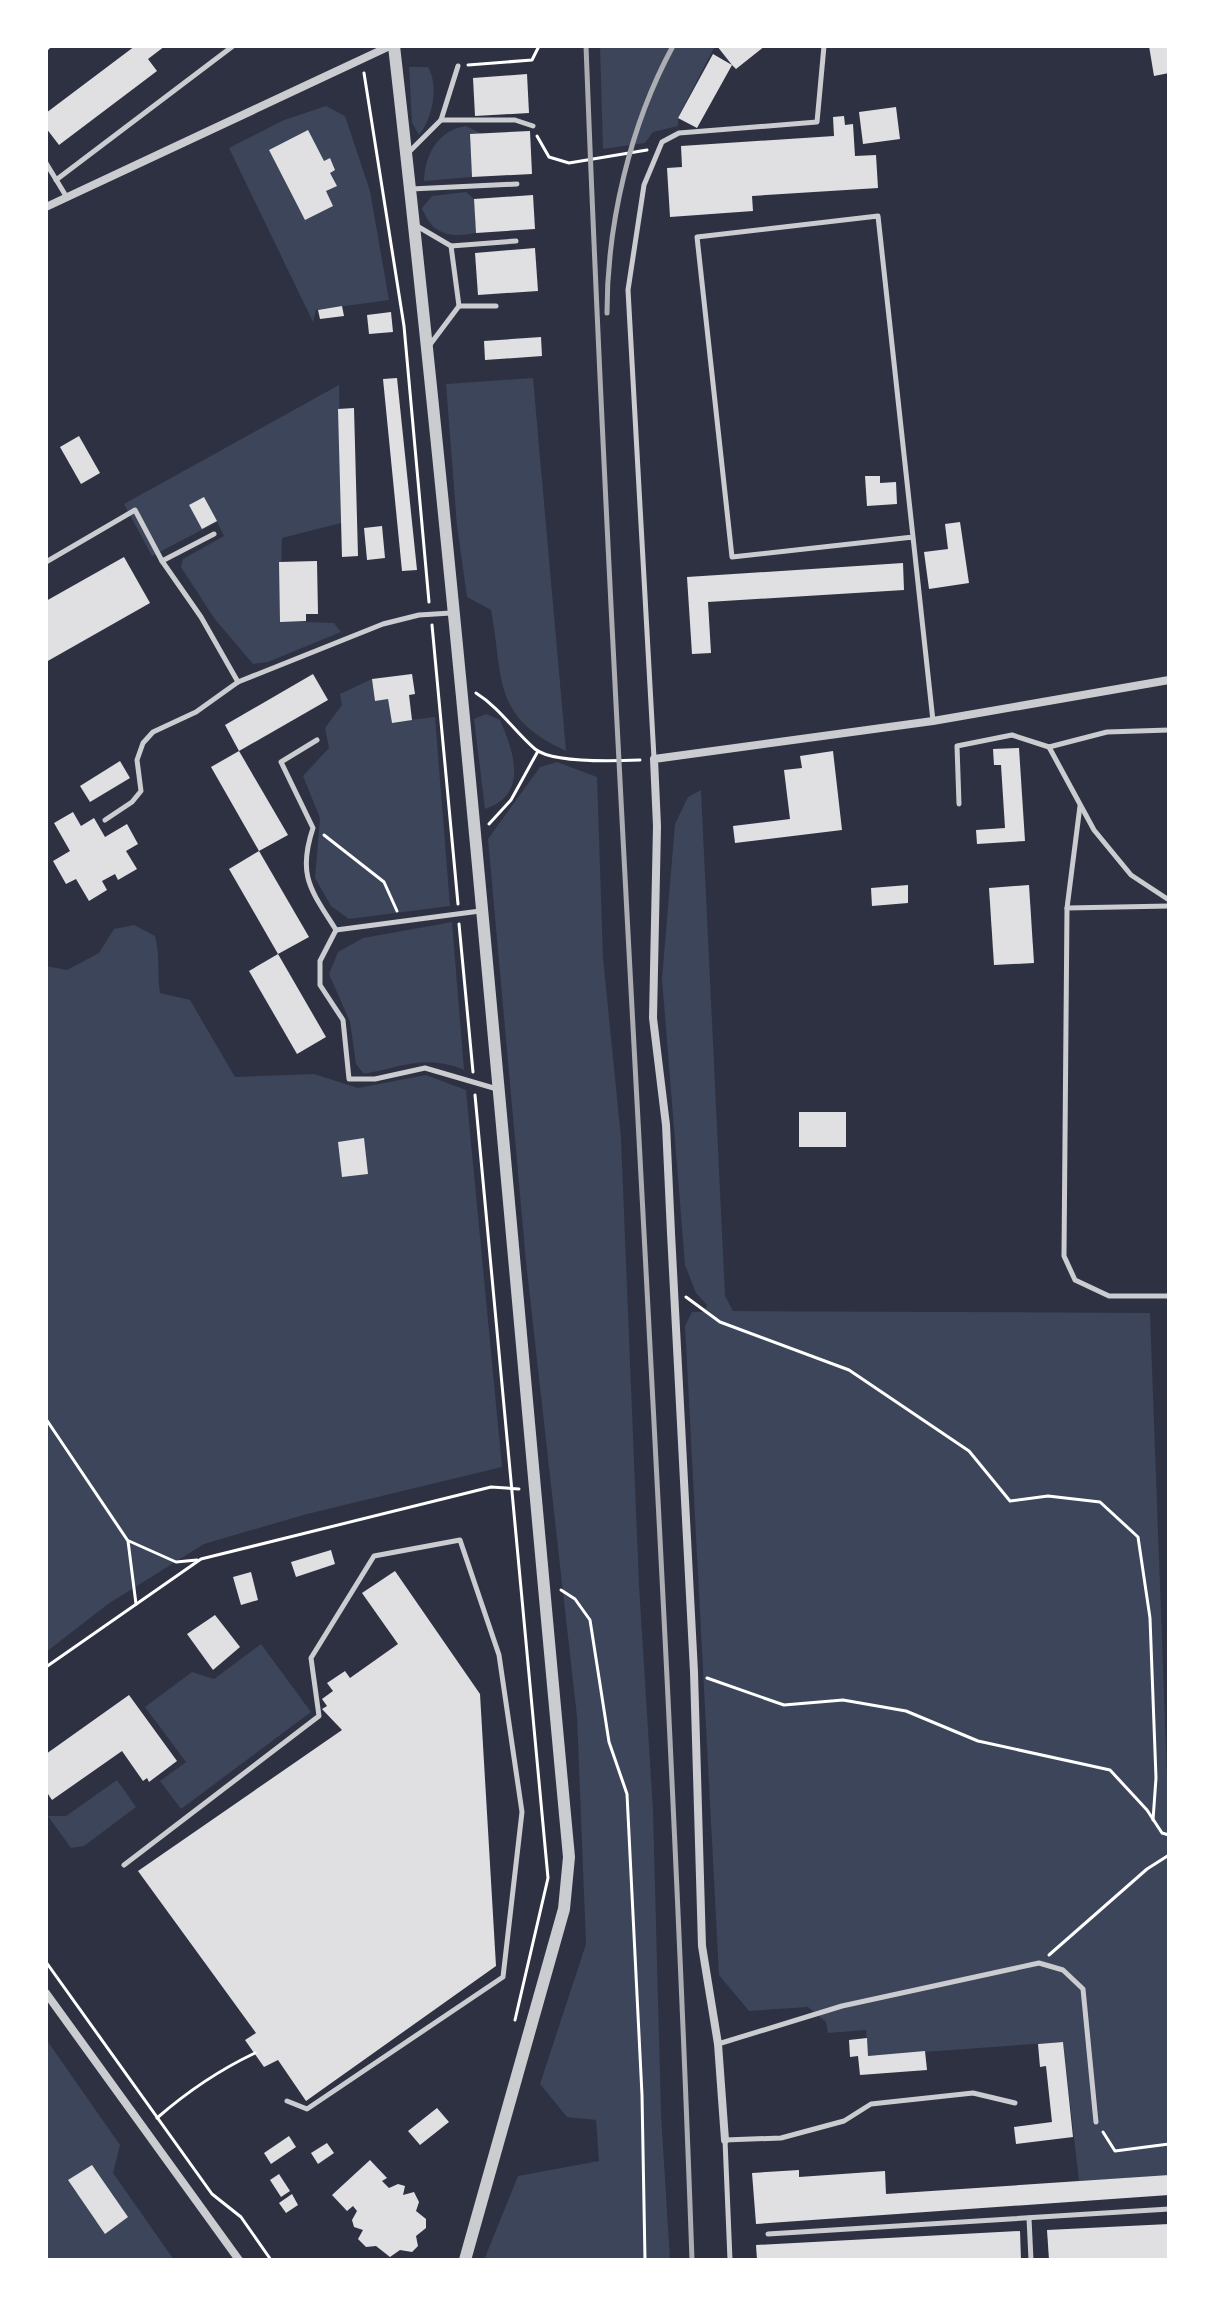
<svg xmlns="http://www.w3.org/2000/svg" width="1215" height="2306" font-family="'Fira Sans',sans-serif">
	<rect width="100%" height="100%" fill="#2d3142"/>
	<!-- green -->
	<g fill="#3c4559">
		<path d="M600,46H715L678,117V126L653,132L645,143L603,149Z"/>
		<path d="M409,67H428C439,86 433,117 419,135L412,123Z"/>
		<path d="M326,106L345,116L370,191L389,300L316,310L313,322L229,148L284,120Z"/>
		<path d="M466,126L482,134L470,135L472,177L424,181C425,153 439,130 466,126Z"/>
		<path d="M466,192L474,199L476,233C450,238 432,235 422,208L432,196Z"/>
		<path d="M533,378L566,751C491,717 504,679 491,610L467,597L457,526L446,384Z"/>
		<path d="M339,385L341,523L282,538L280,621L334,623L341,632L268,662L253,664L214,618L181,567L183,559L224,536L217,522L152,556L124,504Z"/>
		<path d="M372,679L388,699L392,722L435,717L450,906L349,919L331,906L315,878L320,818L303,776L329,748L325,728L342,705L340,694Z"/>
		<path d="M486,714L500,720C514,753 529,794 485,809L474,719Z"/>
		<path d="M557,762L597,777L603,958L621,1138L639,1585L653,1810L661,2114L670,2260H484L518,2176L599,2161L596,2120L567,2117L540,2084L586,1944L577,1717L526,1262L488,839L540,767Z"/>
		<path d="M701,790L725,1296L733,1311L1150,1313L1169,1831V2175L1079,2181L1063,2042L868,2056L866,2030L828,2033L826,2022L808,2007L749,2011L719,1975L685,1326L692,1312H704L707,1305L696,1293L685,1265L662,979L675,824L688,797Z"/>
		<path d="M452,922L464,1070C425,1054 403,1067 364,1074L356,1064L350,1022L329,974L338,952L363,938Z"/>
		<path d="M134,925L155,936C160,955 157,973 160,993L190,1000L235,1077L314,1074L358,1088L426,1075L466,1090L502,1467L307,1514L204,1544L108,1604L46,1652V966L67,970L99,953L114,929Z"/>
		<path d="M261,1644L311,1712L181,1809L160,1781L186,1762L145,1707L192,1672L214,1679Z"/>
		<path d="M117,1780L136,1807L84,1846L71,1848L48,1816H66Z"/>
		<path d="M46,2039L120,2145L113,2173L174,2260H46Z"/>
	</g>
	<!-- building -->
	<g fill="#e0e0e3">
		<path d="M135,46H165L148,59L157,71L59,145L46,128V113Z"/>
		<path d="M717,46H765L736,69L732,65L697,128L678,118L713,54L732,65Z"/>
		<path d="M1149,46H1169V73L1154,76Z"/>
		<path d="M527,74L529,113L475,116L473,78Z"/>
		<path d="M896,107L900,139L863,144L859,112Z"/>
		<path d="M844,116L845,125L853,124L855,156L876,155L878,188L752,196L753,211L670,217L667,168L682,167L681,146L834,136L833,117Z"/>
		<path d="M308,130L324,161L330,158L335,170L330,173L337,186L326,191L333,206L305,220L269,150Z"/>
		<path d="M530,131L532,174L472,177L470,134Z"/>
		<path d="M533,195L535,229L476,233L474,199Z"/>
		<path d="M535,248L538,291L478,295L475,253Z"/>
		<path d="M342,306L344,316L320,319L318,310Z"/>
		<path d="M391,312L393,332L369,334L367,315Z"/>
		<path d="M541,337L542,356L485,360L484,341Z"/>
		<path d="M397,378L417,570L402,571L383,379Z"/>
		<path d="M354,408L358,556L342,557L338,409Z"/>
		<path d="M79,436L100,473L81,484L60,447Z"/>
		<path d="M865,476H880V483L896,482L897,504L867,506Z"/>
		<path d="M204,497L217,521L202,529L189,505Z"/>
		<path d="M960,522L969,583L929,589L924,552L948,549L945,524Z"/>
		<path d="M382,526L385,558L367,560L364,528Z"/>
		<path d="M124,557L150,603L46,662V601Z"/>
		<path d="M317,561L318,614H306V621L280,622L279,562Z"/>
		<path d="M903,563L904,590L708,602L711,653L692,654L687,577Z"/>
		<path d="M313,674L328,700L239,751L225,725Z"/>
		<path d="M412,674L415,694L409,695L412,720L392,723L388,699L375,701L372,679Z"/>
		<path d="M1019,748L1025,841L977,844L976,830L1005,828L1001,765H994L993,749Z"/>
		<path d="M239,751L288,835L259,851L211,767Z"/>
		<path d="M833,751L842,830L735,843L733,826L790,819L784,770L802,768L800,756Z"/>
		<path d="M120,761L130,778L90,802L80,786Z"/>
		<path d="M73,812L81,826L94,818L105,837L127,824L138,844L126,851L137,869L118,880L115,874L102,881L107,890L89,901L76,879L66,884L53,861L70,851L54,823Z"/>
		<path d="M259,851L309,937L278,954L229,869Z"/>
		<path d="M908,885V903L872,906L871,888Z"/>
		<path d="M1029,885L1034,963L994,965L989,888Z"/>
		<path d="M278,954L326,1037L297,1054L249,971Z"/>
		<rect x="799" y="1112" width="47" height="35"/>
		<path d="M364,1138L368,1174L342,1177L338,1142Z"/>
		<path d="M331,1550L335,1564L296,1577L291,1562Z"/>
		<path d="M395,1571L480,1694L496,1966L306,2101L278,2060L264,2067L245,2040L256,2033L138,1871L342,1730L322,1709L327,1706L322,1699L333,1691L327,1683L345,1671L350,1678L398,1644L362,1593Z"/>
		<path d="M251,1572L258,1600L241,1605L233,1577Z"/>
		<path d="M215,1615L240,1647L213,1670L187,1634Z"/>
		<path d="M129,1695L177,1761L149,1782L147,1778L143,1781L122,1751L52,1800L46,1791V1754Z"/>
		<path d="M867,2038L868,2056L925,2051L927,2070L860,2075L858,2056L850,2057L849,2040Z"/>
		<path d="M1063,2042L1073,2137L1016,2144L1014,2127L1052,2122L1046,2066L1040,2067L1038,2044Z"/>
		<path d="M437,2108L449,2122L420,2145L408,2131Z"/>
		<path d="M289,2136L296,2147L271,2164L264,2153Z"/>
		<path d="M327,2143L334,2153L318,2164L311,2153Z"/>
		<path d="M370,2160L387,2178L382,2181L389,2188L398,2184L405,2186L403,2195L414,2192L419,2202L416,2211L426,2219V2228L416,2236L418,2246L412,2252L400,2250L390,2257L376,2246L366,2247L358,2239L363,2230L354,2227L352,2220L357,2211L353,2206L347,2211L332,2195Z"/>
		<path d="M92,2165L128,2217L105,2234L68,2180Z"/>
		<path d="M799,2170V2177L885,2171L886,2194L1169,2175V2195L756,2224L752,2173Z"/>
		<path d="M279,2174L290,2191L281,2197L270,2180Z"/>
		<path d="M292,2194L298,2205L286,2213L279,2203Z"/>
		<path d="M1169,2224V2260H1049L1047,2230Z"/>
		<path d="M1020,2231L1021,2260H757L756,2245Z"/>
	</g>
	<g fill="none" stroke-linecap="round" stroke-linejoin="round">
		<!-- path -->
		<g stroke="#fff" stroke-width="3">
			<path d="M46,50L50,46"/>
			<path d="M468,65L532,60L539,46"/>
			<path d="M364,73L404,326L429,602"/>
			<path d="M537,136L549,157L569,163L647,150"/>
			<path d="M432,625L458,904"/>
			<path d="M476,693C500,708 514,731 535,749C552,763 617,761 640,760"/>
			<path d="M489,824L511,800L538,751"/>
			<path d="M324,835L384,882L397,911"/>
			<path d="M459,924L473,1072"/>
			<path d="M475,1095L548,1878L515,2020"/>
			<path d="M686,1297L720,1322L849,1370L969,1451L1010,1501L1048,1496L1100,1502L1138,1537L1150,1618L1156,1778L1153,1820"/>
			<path d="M46,1419L128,1541L136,1604"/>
			<path d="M129,1541L176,1562L197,1560"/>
			<path d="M561,1590L575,1599L590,1620L609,1742L627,1794L642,2095L645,2260"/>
			<path d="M46,1667L201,1559L491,1487L519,1489"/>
			<path d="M707,1678L784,1705L843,1700L906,1711L978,1741L1110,1770L1147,1810L1162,1833L1169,1835"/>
			<path d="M1049,1955L1147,1869L1169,1855"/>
			<path d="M46,1962L212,2194L241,2217L271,2260"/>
			<path d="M157,2118C188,2091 217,2071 255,2053"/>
			<path d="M1103,2132L1115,2151L1169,2144"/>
		</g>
		<!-- service -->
		<g stroke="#caccd0" stroke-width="5">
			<path d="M441,120H515L533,126"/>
			<path d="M408,153L441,120L458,66"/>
			<path d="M46,163L66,196"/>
			<path d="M56,180L233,46"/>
			<path d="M411,189L517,184"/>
			<path d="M417,226L451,246L459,306L429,346"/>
			<path d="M451,246L516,241"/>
			<path d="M459,306H496"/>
			<path d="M214,534L162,561L201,617L238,682"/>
			<path d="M913,537L732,557L697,237L878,216L913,537L933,721"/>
			<path d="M46,562L135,510L162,561"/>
			<path d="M317,740L281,762L313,828C297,876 311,890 336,930L480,911"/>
			<path d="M1049,747L1107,732L1169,730"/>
			<path d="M654,758L628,290L644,185L662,142L679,133L817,122L824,46"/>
			<path d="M959,804L957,746L1012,735L1049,747L1094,830L1131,875L1169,900"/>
			<path d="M105,820L132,802L141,791L137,760L143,743L153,732L196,712L238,682L383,624L419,615L451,613"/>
			<path d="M1169,906L1067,908L1064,1256L1075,1280L1109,1296H1169"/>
			<path d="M1067,908L1080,806"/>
			<path d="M336,930L320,961V985L343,1020L349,1079H375L425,1068L497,1089"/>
			<path d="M124,1865L319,1716L311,1658L374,1556L460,1540L499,1655L522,1812L503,1977L307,2109L287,2101"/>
			<path d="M718,2044L842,2006L1039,1963L1063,1970L1083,1989L1096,2122"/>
			<path d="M1029,2218L1031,2260"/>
			<path d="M768,2234L1169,2209"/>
			<path d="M730,2260L725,2140L781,2138L844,2121L871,2104L973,2093L1015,2103"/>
		</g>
		<!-- minor -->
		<g stroke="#caccd0" stroke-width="8">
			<path d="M46,207L390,46"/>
			<path d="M46,1993L239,2260"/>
			<path d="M725,2140L718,2044L702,1946L694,1672L671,1233L666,1125L653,1018L657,826L654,759L933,721L1169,680"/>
		</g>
		<!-- tertiary -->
		<path stroke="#caccd0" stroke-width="12" d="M394,46C463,649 512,1253 569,1857L564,1909L465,2260"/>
		<!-- rail -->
		<g stroke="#abadb3" stroke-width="5">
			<path d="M586,46C614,784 666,1522 692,2260"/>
			<path d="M607,313C607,224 630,125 673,46"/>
		</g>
	</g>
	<!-- border -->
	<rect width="1215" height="2306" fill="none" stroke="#ffffff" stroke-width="96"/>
</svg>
